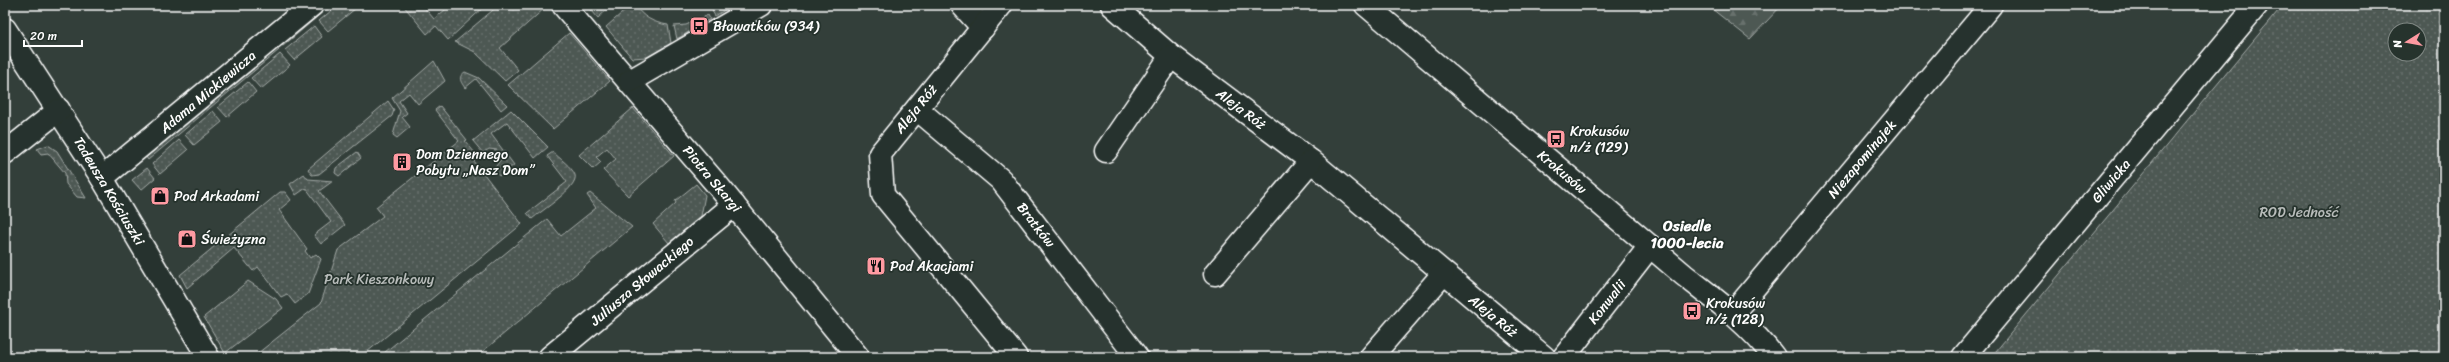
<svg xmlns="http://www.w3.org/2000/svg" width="2449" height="362" font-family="Sriracha,sans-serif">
	<defs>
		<pattern id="green-dots" width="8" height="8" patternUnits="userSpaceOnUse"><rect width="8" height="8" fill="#4d5853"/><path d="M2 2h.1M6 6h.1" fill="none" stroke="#68716d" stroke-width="1.8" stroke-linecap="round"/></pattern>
		<pattern id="forest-firs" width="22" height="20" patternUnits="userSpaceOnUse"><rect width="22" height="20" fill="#4d5853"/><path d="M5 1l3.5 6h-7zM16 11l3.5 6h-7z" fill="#68716d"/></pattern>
	</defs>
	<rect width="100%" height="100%" fill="#333f3a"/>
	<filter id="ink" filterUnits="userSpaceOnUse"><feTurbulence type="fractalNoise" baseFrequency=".025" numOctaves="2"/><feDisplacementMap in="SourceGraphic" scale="8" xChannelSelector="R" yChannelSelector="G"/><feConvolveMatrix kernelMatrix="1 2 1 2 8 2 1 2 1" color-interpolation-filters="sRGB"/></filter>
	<g filter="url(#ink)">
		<!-- green -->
		<g fill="url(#green-dots)" stroke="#a6aca9" fill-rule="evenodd">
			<path d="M325,5H331L283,46L280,44Z"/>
			<path d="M338,5H353L356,8L328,31L319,21Z"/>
			<path d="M403,5H422L434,19L451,5H486L448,40L436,26L427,34Z"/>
			<path d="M499,5H545L546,7L500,48L518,70L505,81L475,52L455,42Z"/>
			<path d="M587,5H612L598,18Z"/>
			<path d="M631,5H635C642,17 654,23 668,25L671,43L647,57L632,58L606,27Z"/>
			<path d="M717,5H733L715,16L712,11Z"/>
			<path d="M2283,5H2444V357H1991ZM2395,30H2419V54H2395Z"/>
			<path d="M708,15L710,19L677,39L674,26L686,25Z"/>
			<path d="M314,26L322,37L294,60L285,50Z"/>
			<path d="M569,33L610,81L553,129L508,85Z"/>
			<path d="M276,47L279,50L148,160L146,157Z"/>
			<path d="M280,54L290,65L261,89L251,78Z"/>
			<path d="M434,61L445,81L418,104L409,93L399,101L407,113L402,117L410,127L397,138L393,135L400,111L392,98Z"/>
			<path d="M465,72L479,78L507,105L501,110L476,79L465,88C461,82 457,77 465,72Z"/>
			<path d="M248,82L256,92L227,117L218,107Z"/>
			<path d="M388,101L394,110L392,116L319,174L312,175L308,169Z"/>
			<path d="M440,106L467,140L465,141L475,153L471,157L522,224L361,357H253L321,303L338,250L383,216L376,207L459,141L435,110Z"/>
			<path d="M633,108L674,156L628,196L603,170L616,159L607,148L596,157L601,162L593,169L579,155Z"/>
			<path d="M511,110L548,147L535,158L507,122L491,134L514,165L499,176L494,169L501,159L497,150L489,149L483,153L473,141Z"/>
			<path d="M213,111L222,122L194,145L185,135Z"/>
			<path d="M179,140L188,150L160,174L152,164Z"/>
			<path d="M48,145L57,151L86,198L77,197L66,184L65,173L48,153L41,154L37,149Z"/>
			<path d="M357,152L361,158L339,176L335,173L336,168Z"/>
			<path d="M553,152C559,158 572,167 575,175C579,187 541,211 532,219L527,213L567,182L547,156Z"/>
			<path d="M147,168L155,178L141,190L132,180Z"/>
			<path d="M304,174L308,179L333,181L319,191L345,225L321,244L314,235L331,222L306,188L296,195L290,184Z"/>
			<path d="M696,184L705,195L701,216L669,243L653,224L676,203L675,201Z"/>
			<path d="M280,192H285L291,200L279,210L307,249L305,251L310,258L316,254L321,259L308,294L295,304L287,294L281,297L258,267L253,271L234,248L187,288L180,275Z"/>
			<path d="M590,193L632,227L476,357H379L547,219L561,236L596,208L587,195Z"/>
			<path d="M248,281L276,299L283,308L225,353L204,317Z"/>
		</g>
		<!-- forest -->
		<path fill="url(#forest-firs)" stroke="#a6aca9" d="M1707,5H1782L1750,39Z"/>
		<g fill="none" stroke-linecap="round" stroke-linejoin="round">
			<defs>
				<g id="street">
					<path d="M563,5L719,187L858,357"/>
					<path d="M962,5L983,28"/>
					<path d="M1001,5L880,154L883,195L1016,357"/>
					<path d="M1112,5L1171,56L1311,161L1544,357"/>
					<path d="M1366,5L1684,275C1716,300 1749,324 1774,357"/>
					<path d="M5,29L102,178L208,357"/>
					<path d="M630,81L761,5"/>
					<path d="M917,109L1001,180L1137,357"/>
					<path d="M1106,151L1171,56"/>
					<path d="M5,153L59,110"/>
					<path d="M102,178L312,5"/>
					<path d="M1215,274L1311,161"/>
					<path d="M1733,313L1991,5"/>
					<path d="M550,357L734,205"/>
					<path d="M1371,357L1443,274"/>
					<path d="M1564,357L1650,246"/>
				</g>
				<path id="secondary" d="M1963,357L2257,5"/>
			</defs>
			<!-- street casing -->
			<use href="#street" stroke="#fff" stroke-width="25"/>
			<!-- secondary casing -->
			<use href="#secondary" stroke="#fff" stroke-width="25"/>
			<!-- street -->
			<use href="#street" stroke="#26332d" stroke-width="22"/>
			<!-- secondary -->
			<use href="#secondary" stroke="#26332d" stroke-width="22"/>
		</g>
	</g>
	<!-- icons -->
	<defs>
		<symbol id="bus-square" viewBox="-11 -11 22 22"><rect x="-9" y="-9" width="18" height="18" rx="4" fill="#ff9aa2" stroke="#26332d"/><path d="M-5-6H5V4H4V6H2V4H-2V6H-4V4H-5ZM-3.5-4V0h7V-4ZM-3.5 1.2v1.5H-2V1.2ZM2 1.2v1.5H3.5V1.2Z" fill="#111"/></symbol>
		<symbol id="building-square" viewBox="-11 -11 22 22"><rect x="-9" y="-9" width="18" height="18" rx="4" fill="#ff9aa2" stroke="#26332d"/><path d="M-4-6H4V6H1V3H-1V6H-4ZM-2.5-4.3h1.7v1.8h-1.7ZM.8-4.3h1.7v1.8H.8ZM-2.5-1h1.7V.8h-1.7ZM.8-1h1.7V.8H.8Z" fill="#111"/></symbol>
		<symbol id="shop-square" viewBox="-11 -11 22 22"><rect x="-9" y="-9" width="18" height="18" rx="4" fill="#ff9aa2" stroke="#26332d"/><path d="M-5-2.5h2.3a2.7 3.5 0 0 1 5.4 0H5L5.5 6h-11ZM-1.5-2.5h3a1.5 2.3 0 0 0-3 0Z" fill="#111"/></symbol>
		<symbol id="restaurant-square" viewBox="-11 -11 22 22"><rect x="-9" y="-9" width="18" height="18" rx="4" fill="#ff9aa2" stroke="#26332d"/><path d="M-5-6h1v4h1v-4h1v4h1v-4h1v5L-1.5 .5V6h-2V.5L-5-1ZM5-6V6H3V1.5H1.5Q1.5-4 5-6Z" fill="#111"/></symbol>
	</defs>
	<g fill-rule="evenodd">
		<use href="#bus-square" x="688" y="15" width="22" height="22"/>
		<use href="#bus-square" x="1545" y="128" width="22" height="22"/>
		<use href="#building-square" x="391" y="151" width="22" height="22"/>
		<use href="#shop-square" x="149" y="185" width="22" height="22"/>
		<use href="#shop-square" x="176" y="228" width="22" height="22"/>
		<use href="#restaurant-square" x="865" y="255" width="22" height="22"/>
		<use href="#bus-square" x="1681" y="300" width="22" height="22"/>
	</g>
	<g text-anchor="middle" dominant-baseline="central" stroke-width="3.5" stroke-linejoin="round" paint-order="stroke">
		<!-- poi labels -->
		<g font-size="14" fill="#fff" stroke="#26332d" text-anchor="start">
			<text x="713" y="26">Bławatków (934)</text>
			<text x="1570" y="131">Krokusów<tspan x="1570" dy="16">n/ż (129)</tspan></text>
			<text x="416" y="154">Dom Dziennego<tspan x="416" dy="16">Pobytu „Nasz Dom”</tspan></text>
			<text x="174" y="196">Pod Arkadami</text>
			<text x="201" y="239">Świeżyzna</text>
			<text x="890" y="266">Pod Akacjami</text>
			<text x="1706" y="303">Krokusów<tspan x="1706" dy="16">n/ż (128)</tspan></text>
		</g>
		<!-- street labels -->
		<g font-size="14" fill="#fff" stroke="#26332d">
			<text transform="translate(208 92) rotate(-40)">Adama Mickiewicza</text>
			<text transform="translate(916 109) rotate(-51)">Aleja Róż</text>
			<text transform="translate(1241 109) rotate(37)">Aleja Róż</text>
			<text transform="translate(1862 159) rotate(-50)">Niezapominajek</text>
			<text transform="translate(1562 172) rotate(40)">Krokusów</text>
			<text transform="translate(712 179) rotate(50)">Piotra Skargi</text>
			<text transform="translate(2111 181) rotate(-50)">Gliwicka</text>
			<text transform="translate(109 191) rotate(59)">Tadeusza Kościuszki</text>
			<text transform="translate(1036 225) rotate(52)">Bratków</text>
			<text transform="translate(642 281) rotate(-40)">Juliusza Słowackiego</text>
			<text transform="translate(1607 302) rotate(-52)">Konwalii</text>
			<text transform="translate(1493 316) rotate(39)">Aleja Róż</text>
		</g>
		<!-- park labels -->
		<g font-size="14" fill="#b8bcba" stroke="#26332d">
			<text x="2299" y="212">ROD Jedność</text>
			<text x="379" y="279">Park Kieszonkowy</text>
		</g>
		<!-- neighbourhood labels -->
		<g font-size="15" font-weight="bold" fill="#fff" stroke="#26332d">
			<text x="1687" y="226">Osiedle<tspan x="1687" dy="17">1000-lecia</tspan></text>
		</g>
	</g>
	<!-- margin -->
	<rect width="2449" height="362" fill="none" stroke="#26332d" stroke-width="20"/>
	<rect x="10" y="10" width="2429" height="342" fill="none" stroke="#fff" stroke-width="1.5" filter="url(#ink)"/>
	<!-- north arrow -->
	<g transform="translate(2407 42) rotate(259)"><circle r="19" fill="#26332d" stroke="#7d8581"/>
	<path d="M0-3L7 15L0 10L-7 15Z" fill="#ff9aa2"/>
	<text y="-6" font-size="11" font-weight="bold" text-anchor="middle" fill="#ffffff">N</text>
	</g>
	<!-- scale -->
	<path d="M24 40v6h58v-6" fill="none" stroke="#ffffff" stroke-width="2"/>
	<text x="30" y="40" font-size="12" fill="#ffffff" stroke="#26332d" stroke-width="3" paint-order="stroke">20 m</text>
</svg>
